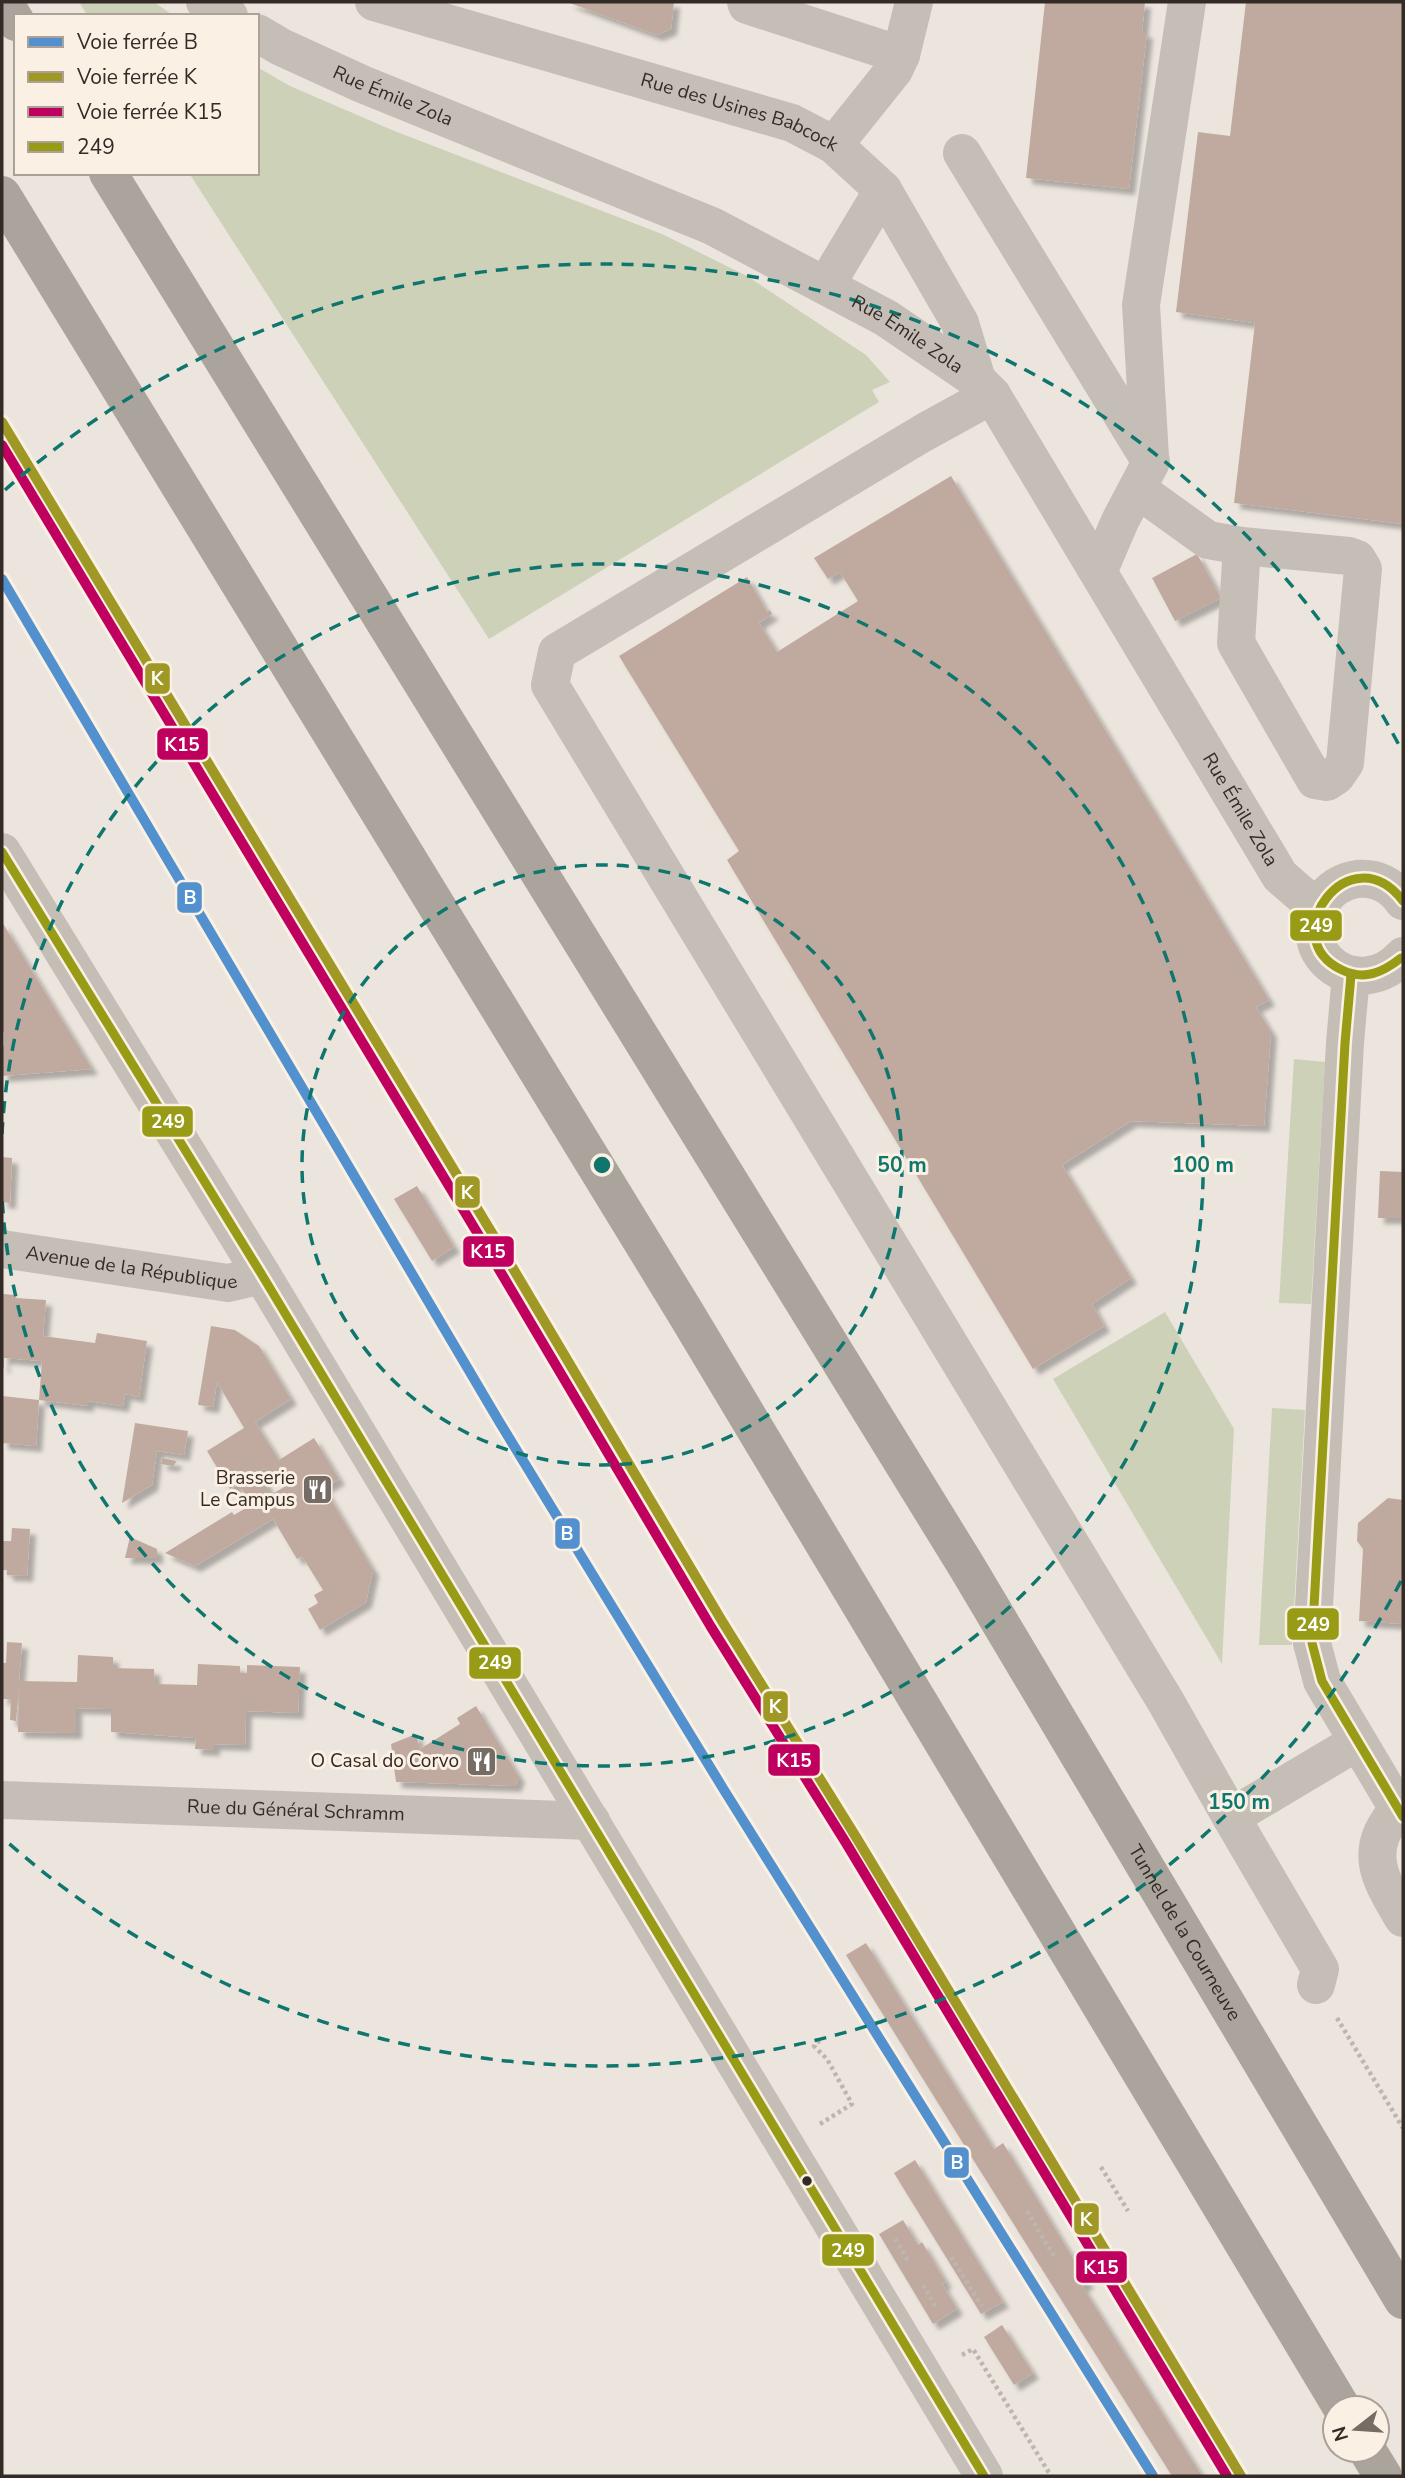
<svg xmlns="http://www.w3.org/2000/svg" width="1405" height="2478" font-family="'Nunito Sans',sans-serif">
	<defs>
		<filter id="shadow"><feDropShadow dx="6" dy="6" stdDeviation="2" flood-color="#0004"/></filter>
	</defs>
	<rect width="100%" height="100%" fill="#ece5de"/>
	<!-- green -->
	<g fill="#ccd1b8">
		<path d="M79,2H154L174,16H88Z"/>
		<path d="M257,67L290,86L392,130L662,234L747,276L866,355L890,382L872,390L879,402L489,639L189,173H257Z"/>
		<path d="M1294,1059L1325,1062L1311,1304L1279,1303Z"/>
		<path d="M1165,1312L1234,1429L1222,1664L1053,1379Z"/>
		<path d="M1272,1408L1305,1410L1292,1645H1259Z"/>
	</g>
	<!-- building -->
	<g fill="#c0aa9f" fill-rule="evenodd" filter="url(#shadow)">
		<path d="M567,2H674L671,29L657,35Z"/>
		<path d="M1045,2H1145L1142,32H1147L1129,189L1026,178Z"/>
		<path d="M1246,2H1403V524L1234,503L1255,323L1176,312L1198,132L1230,136Z"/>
		<path d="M951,476L1269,1000L1256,1007L1271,1032L1264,1126L1131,1121L1062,1165L1131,1278L1092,1304L1104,1326L1033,1369L727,860L739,851L619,656L747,577L767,612L770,610L772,614L759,623L777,652L858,601L840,572L828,579L814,558Z"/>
		<path d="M1197,554L1221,598L1175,621L1152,578Z"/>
		<path d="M2,922L75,1041L92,1069L2,1076V1046H4V1032L2,1033Z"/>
		<path d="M2,1157L12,1158L10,1203L2,1202Z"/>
		<path d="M1380,1171L1403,1172V1218H1378Z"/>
		<path d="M417,1186L454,1247L432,1261L394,1199Z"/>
		<path d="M4,1294L14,1295L16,1298L46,1300L43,1336L95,1343L97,1333L147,1341L139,1397L125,1394L123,1406L88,1401V1406L39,1400L42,1361L4,1358V1368H2V1297Z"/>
		<path d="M211,1326L235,1330L259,1346L291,1399L255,1422L279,1460L314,1438L339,1479L324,1488L373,1570L366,1602L320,1630L308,1609L318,1603L314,1595L323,1590L302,1556L297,1559L273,1519L195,1566L165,1553L232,1512L234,1515L251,1505L239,1484L230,1489L207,1451L244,1428L217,1382L213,1407L198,1405ZM265,1468L269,1476L275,1472L284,1487L269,1496L267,1486L259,1472Z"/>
		<path d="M2,1396L39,1400L36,1446L2,1443Z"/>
		<path d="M135,1423L188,1431L184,1455L157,1451L152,1485L122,1503Z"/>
		<path d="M162,1458L177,1461L173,1466L161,1464Z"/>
		<path d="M1388,1498L1403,1500V1624L1359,1621L1363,1549L1357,1541L1358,1523Z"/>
		<path d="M12,1528L30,1529L27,1576L7,1575V1570H2V1541H11Z"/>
		<path d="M130,1537L157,1549V1558H125Z"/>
		<path d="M7,1642L22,1643L19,1681L77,1682L78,1655L113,1657V1668L154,1669L155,1684L197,1685L198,1664L240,1666V1673H247V1665L300,1667L298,1713L246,1711L245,1745L214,1744V1750L195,1749L196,1738L111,1732V1709L76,1708V1733L18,1732L19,1688L16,1721L10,1720L11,1699H2V1663H6Z"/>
		<path d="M476,1706L519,1777L515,1786L396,1782L391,1744L416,1734L420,1749L460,1724L457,1718Z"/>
		<path d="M866,1943L994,2149L1003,2143L1088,2283L1082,2286L1202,2476H1172L974,2161L846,1955Z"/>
		<path d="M915,2160L1003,2302L981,2314L894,2173Z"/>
		<path d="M903,2220L918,2245L922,2242L941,2274L946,2282L942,2284L957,2309L933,2324L879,2234Z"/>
		<path d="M1002,2325L1033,2373L1014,2385L984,2337Z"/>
	</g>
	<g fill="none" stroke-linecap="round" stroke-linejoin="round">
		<!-- path -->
		<g stroke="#bdb6b0" stroke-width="4.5" stroke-dasharray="3.5 3.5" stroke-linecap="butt">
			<path d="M1337,2018L1403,2128"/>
			<path d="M820,2124L852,2104L827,2059L814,2046L820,2040"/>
			<path d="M1101,2167L1128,2211"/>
			<path d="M1027,2211L1055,2258"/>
			<path d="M895,2239L909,2262"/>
			<path d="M951,2257L982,2306"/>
			<path d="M923,2285L936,2307"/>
			<path d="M962,2355L973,2349L1051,2476"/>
		</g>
		<!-- minor -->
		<g stroke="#c5beb7" stroke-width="38">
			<path d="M205,2L229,16"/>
			<path id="s1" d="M374,2L792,123L834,145L883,190L960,323L977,380"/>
			<path d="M746,2L747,5L901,55"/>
			<path id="s2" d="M257,33L281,47L362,84L712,226L886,318L977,380L992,395L1280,876L1318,909"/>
			<path d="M834,145L894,70L901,55L914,2"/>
			<path d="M962,153L1151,462L1120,521L1099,570"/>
			<path d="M826,285L883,190"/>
			<path d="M992,395L923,433L557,652L550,685L1166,1702L1231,1817"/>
			<path d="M1150,457L1141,305L1187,2"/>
			<path d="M1137,489L1208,540L1242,546L1349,556L1357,559L1363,569L1345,763L1336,776L1327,782L1315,780L1236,643L1242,546"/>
			<path d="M2,852L262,1275L984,2476"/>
			<path d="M1403,901C1392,885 1376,877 1357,879C1343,881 1329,889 1322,902C1291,956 1359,1004 1403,956"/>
			<path d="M1351,975L1345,1043L1312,1643L1322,1681L1403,1817"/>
			<path id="s3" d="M2,1249L228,1283L262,1275"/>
			<path id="s4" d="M2,1800L591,1821"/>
			<path d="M1398,1808C1392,1817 1384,1827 1381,1836C1369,1867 1389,1893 1403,1918"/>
			<path d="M1316,1985L1320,1969L1231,1817L1357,1742"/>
		</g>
		<!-- highway -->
		<g stroke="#aba49d" stroke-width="38">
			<path d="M4,2L16,22"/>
			<path id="s5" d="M108,173L967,1567L1403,2300"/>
			<path d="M2,195L685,1312L1342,2408"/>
			<path d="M1367,2450L1383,2476"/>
		</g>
		<defs>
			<g id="bus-1">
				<path d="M2,852L262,1275L984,2476"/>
				<path d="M1401,958C1383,972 1365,981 1342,970C1273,938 1350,832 1403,901"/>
				<path d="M1351,975L1345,1043L1312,1643L1322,1681L1403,1817"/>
			</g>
		</defs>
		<!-- bus-1 casing -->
		<use href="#bus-1" stroke="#faf0e4" stroke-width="14"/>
		<!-- bus-1 -->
		<use href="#bus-1" stroke="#979b16" stroke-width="9"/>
		<defs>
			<path id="rail-1" d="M2,579L500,1423L724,1790L1153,2476"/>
			<path id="rail-2" d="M2,422L492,1233L722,1621L856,1837L1241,2476"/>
			<path id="rail-3" d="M2,445L481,1239L711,1627L846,1843L1227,2476"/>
		</defs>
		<!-- rail-1 casing -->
		<use href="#rail-1" stroke="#faf0e4" stroke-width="16"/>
		<!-- rail-2 casing -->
		<use href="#rail-2" stroke="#faf0e4" stroke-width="16"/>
		<!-- rail-3 casing -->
		<use href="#rail-3" stroke="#faf0e4" stroke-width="16"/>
		<!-- rail-1 -->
		<use href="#rail-1" stroke="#5291ce" stroke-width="10"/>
		<!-- rail-2 -->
		<use href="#rail-2" stroke="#9f9825" stroke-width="10"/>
		<!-- rail-3 -->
		<use href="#rail-3" stroke="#bf005f" stroke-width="10"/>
	</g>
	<!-- distance rings -->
	<g fill="none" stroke="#0f766e" stroke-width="3.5" stroke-dasharray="12 9">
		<circle cx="602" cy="1165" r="300"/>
		<path d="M2 1134A601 601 0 1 1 2 1196"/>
		<path d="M1401 1581A901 901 0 0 1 5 1840M5 490A901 901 0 0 1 1401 749"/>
	</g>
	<!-- icons -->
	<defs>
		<symbol id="restaurant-square" viewBox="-11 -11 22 22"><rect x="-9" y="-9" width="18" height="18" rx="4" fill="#756c66" stroke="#faf0e4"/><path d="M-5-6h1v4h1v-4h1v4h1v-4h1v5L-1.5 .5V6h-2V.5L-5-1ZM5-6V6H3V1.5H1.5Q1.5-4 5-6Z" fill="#fff"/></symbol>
	</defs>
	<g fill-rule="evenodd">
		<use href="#restaurant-square" x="300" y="1472" width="35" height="35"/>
		<use href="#restaurant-square" x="464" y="1744" width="35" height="35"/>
	</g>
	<!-- markers -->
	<circle fill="#352b26" stroke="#faf0e4" stroke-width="2.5" cx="807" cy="2181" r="6"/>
	<g text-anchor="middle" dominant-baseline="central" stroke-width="6" stroke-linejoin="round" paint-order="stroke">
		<!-- street labels -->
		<g font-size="19" fill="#352b26" stroke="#faf0e4">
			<text stroke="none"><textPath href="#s2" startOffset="150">Rue Émile Zola</textPath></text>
			<text stroke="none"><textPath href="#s1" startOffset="382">Rue des Usines Babcock</textPath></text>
			<text stroke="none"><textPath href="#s2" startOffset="718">Rue Émile Zola</textPath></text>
			<text stroke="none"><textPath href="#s2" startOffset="1306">Rue Émile Zola</textPath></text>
			<text stroke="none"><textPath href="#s3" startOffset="131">Avenue de la République</textPath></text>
			<text stroke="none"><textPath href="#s4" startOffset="294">Rue du Général Schramm</textPath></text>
			<text stroke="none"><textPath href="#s5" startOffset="2063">Tunnel de la Courneuve</textPath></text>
		</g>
		<!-- poi labels -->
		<g font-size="19" fill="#352b26" stroke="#faf0e4" text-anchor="end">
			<text x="295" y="1478">Brasserie<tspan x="295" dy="22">Le Campus</tspan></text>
			<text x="459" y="1761">O Casal do Corvo</text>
		</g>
	</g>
	<circle cx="602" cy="1165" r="10" fill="#0f766e" stroke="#faf0e4" stroke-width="3.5"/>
	<g font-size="21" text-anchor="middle" font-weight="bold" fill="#0f766e" stroke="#faf0e4" stroke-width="6" stroke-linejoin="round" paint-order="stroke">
		<text x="902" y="1172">50 m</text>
		<text x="1203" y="1172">100 m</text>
		<text x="1239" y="1809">150 m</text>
	</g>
	<g stroke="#faf0e4" stroke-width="2.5">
		<rect x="144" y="662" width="27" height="33" rx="7" fill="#9f9825"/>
		<rect x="156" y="727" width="53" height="34" rx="7" fill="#bf005f"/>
		<rect x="176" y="881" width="27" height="33" rx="7" fill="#5291ce"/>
		<rect x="1289" y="909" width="54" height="33" rx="7" fill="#979b16"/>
		<rect x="141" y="1105" width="53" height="33" rx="7" fill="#979b16"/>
		<rect x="454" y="1175" width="27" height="34" rx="7" fill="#9f9825"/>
		<rect x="462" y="1235" width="53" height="33" rx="7" fill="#bf005f"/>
		<rect x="554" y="1517" width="27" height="33" rx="7" fill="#5291ce"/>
		<rect x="1286" y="1607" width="54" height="34" rx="7" fill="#979b16"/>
		<rect x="468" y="1646" width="54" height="34" rx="7" fill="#979b16"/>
		<rect x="762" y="1690" width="27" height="33" rx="7" fill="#9f9825"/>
		<rect x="767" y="1743" width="54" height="34" rx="7" fill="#bf005f"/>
		<rect x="943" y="2146" width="27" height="33" rx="7" fill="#5291ce"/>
		<rect x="1073" y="2202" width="27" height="34" rx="7" fill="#9f9825"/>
		<rect x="821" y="2233" width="54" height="34" rx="7" fill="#979b16"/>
		<rect x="1075" y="2250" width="53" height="34" rx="7" fill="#bf005f"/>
	</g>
	<g font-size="19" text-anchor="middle" font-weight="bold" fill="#fff">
		<text x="157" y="685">K</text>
		<text x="182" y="751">K15</text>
		<text x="190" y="904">B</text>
		<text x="1316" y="932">249</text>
		<text x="168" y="1128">249</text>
		<text x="467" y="1199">K</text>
		<text x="488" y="1258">K15</text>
		<text x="567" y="1540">B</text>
		<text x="1313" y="1631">249</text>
		<text x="495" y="1669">249</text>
		<text x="775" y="1713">K</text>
		<text x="794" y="1767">K15</text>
		<text x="957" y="2169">B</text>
		<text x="1086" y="2226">K</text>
		<text x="848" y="2257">249</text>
		<text x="1101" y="2274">K15</text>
	</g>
	<!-- border -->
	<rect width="1405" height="2478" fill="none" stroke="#352b26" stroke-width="7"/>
	<!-- legend -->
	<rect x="14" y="14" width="245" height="161" fill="#faf0e4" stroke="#aba198" stroke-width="2"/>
	<rect x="28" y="37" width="35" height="10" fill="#5291ce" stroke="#aba198" stroke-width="2"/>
	<text x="77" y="49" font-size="21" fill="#352b26">Voie ferrée B</text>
	<rect x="28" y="72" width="35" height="10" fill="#9f9825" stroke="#aba198" stroke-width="2"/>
	<text x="77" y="84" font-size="21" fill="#352b26">Voie ferrée K</text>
	<rect x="28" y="107" width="35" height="10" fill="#bf005f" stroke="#aba198" stroke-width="2"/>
	<text x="77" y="119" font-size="21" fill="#352b26">Voie ferrée K15</text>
	<rect x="28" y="142" width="35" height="10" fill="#979b16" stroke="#aba198" stroke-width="2"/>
	<text x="77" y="154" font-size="21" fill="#352b26">249</text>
	<!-- north arrow -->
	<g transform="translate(1356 2429) rotate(253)"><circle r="33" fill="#faf0e4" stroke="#aba198" stroke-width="2"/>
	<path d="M0-5L12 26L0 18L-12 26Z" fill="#756c66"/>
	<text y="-10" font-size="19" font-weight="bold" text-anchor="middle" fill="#352b26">N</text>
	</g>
</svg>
